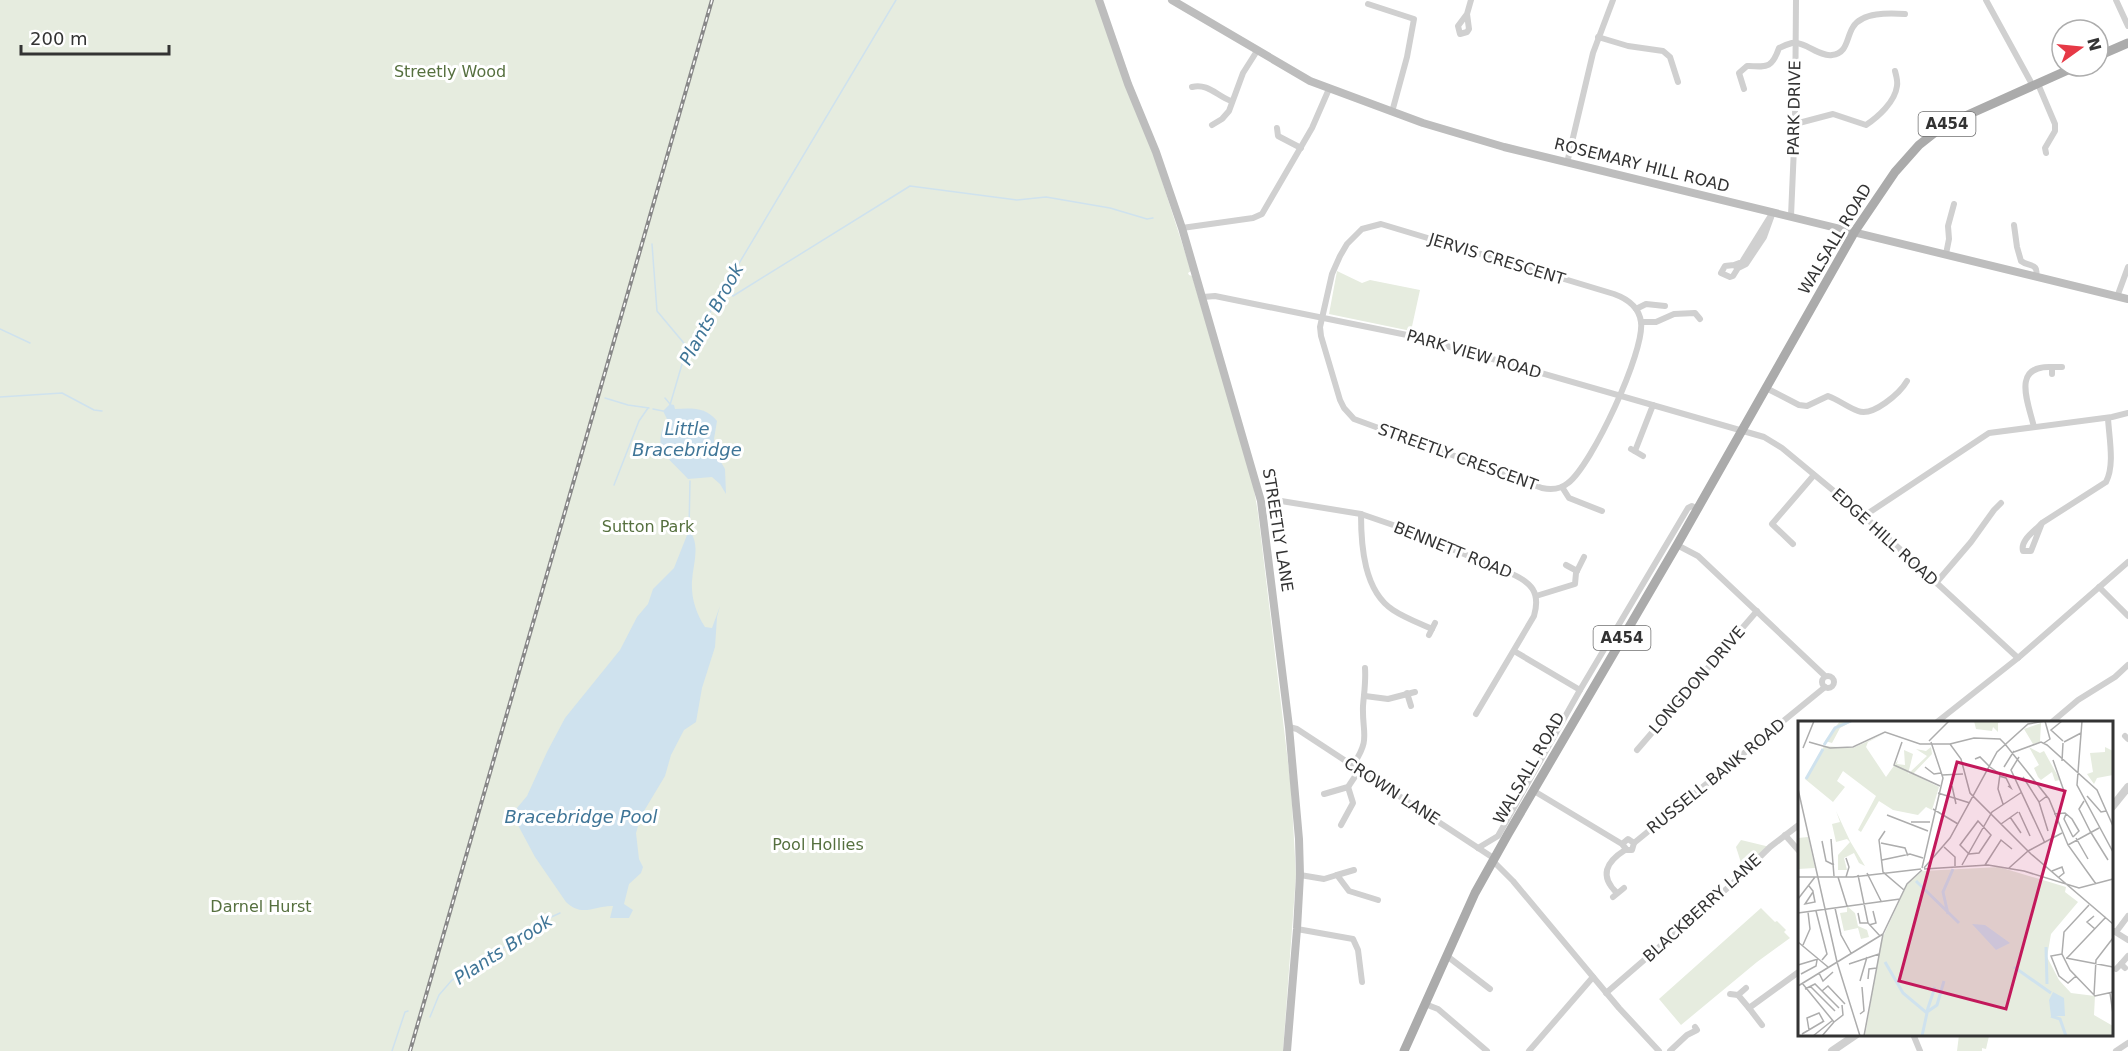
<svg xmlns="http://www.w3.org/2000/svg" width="2128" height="1051" font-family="'DejaVu Sans',sans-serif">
	<rect width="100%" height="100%" fill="#fff"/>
	<!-- green -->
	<g fill="#e6ecdf">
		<path d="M0,0H1096L1153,153L1191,271L1188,273L1189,275L1192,276L1252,478L1258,513L1291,787L1296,875L1283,1051H0Z"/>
		<path d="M1337,271L1362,283L1370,280L1420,290L1411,331L1329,314Z"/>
		<path d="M1741,840L1770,847L1744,872L1736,847Z"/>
		<path d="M1761,908L1775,922L1777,921L1786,930L1784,932L1790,938L1757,962L1681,1025L1659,999Z"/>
		<path d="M1985,1035L1989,1036L1986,1049L1982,1048V1051H1957L1959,1035Z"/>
	</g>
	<!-- water -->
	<g fill="#cfe2ee">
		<path d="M670,404L674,405L675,409C692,408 706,407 717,421L714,439L715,452L725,469L726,494L720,484L712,477L688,479C669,457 650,451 667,419L663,411Z"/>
		<path d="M689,530C701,545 693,564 692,581C691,598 696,613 705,627L712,628L720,606L717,617L715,647L702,688L696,722L684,730L671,755L665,776L641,816L636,833L639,859L643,867L641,873L629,884L624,904L633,910L629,918H610L613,906C596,905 582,918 566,902L535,857L512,814L527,796L547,752L565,718L620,650L637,617L648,604L653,589L674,568Z"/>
	</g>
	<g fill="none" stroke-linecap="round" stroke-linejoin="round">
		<!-- stream -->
		<g stroke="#cfe2ee" stroke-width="1.5">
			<path d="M652,244L657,311L688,348"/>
			<path d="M723,290L733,296L910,186L1017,200L1046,197L1110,208L1147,219L1153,218"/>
			<path d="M0,329L30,343"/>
			<path d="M0,397L62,393L94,410L102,411"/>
			<path d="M605,398L628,405L649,408"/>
			<path d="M665,398L670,404"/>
			<path d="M670,405L685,354L896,0"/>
			<path d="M653,409L663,411"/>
			<path d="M614,485L639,421L648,408"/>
			<path d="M689,530L690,481"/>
			<path d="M430,1017L439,995L452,980L487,961L516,938L529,934L536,924L560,913"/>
			<path d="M392,1051L405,1012L408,1011"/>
		</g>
		<!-- minor -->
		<g stroke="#d0d0d0" stroke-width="6">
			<path d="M1986,0L2033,86"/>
			<path d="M2116,0L2128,26"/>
			<path d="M1368,4L1414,19L1407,57L1392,112"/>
			<path d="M1467,14L1469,29L1467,32L1460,34L1458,26L1467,14L1471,0"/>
			<path d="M1598,37L1628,46L1663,51L1670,57L1678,82"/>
			<path d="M2038,84L2055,124V131L2045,148L2046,153"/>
			<path d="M1192,87C1208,83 1217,96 1231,101"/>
			<path d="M1744,89L1739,73L1747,66C1768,67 1772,68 1779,48C1783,46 1788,44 1792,43C1805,41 1819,57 1832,55C1848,53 1846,38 1853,27C1862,12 1889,13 1905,14"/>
			<path d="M1795,124L1833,114L1866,125C1878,117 1895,102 1897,86C1898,81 1896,75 1895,71"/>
			<path d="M1212,125L1222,119L1229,111L1243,73L1257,51"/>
			<path d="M1277,128L1278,136L1301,148"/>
			<path d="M1567,163L1593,53L1613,0"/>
			<path d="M1791,216L1795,124L1796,0"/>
			<path d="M1381,224L1614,294C1628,299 1639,307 1641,322C1645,351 1592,465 1568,483C1561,489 1552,490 1542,488L1354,419L1344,408L1340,400L1321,336L1320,327L1332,274L1340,256L1347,244L1362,229Z"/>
			<path d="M2014,225L2017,247L2021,261C2029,267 2039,263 2036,276"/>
			<path d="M1182,228L1253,218L1262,214L1312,128L1329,89"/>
			<path d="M1946,254L1949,239L1948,226L1954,204"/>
			<path d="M1734,265L1742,262L1773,212L1764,237L1746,264L1738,268L1733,276L1730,277L1721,273L1725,266L1734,265L1738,268"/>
			<path d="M1203,297L1215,296L1412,336L1764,437L1782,448L1864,516L2018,658"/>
			<path d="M2117,297L2128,267"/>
			<path d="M1636,309L1646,304L1665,306"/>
			<path d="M1641,322H1656L1674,314L1695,313L1700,319"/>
			<path d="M2052,374V367H2062"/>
			<path d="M1766,388L1799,405L1807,406L1828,396C1839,400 1847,407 1858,411C1873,417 1900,393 1907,381"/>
			<path d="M2034,427C2028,402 2011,365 2052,367"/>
			<path d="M1631,449L1643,456"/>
			<path d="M1635,451L1653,405"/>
			<path d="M1562,487L1569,498L1602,511"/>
			<path d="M1261,501L1275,500L1361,514L1396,526L1510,573C1531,582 1541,592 1534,616L1476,714"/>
			<path d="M1361,514C1361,546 1364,591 1393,610C1405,618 1419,623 1432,629"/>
			<path d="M1864,516L1989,433L2112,417L2128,413"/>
			<path d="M2042,523C2035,531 2020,540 2023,551H2031L2042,523L2106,482C2115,465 2109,438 2108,418"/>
			<path d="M1793,544L1772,524L1814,475"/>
			<path d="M1677,545L1698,556L1825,676"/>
			<path d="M1566,565L1577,571"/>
			<path d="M1936,583L1971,542L1994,510L2001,503"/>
			<path d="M2099,587L2128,616"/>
			<path d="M1536,596L1575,584L1576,573L1584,557"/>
			<path d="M1429,635L1435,623"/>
			<path d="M1514,651L1580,690"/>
			<circle cx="1828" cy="682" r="6"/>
			<path d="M1407,693L1411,706"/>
			<path d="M1365,696L1388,699L1415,692"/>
			<path d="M1937,722L2018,658L2128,562"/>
			<path d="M2052,722L2078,700L2115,677L2128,665"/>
			<path d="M1289,727L1297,729L1495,859"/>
			<path d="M2125,736L2128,739"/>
			<path d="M1637,750L1757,611"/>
			<path d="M1353,765C1371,738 1362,735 1363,706C1364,693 1366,682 1365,668"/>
			<path d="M1534,791L1622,844L1627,850H1632L1634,843L1628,839L1622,844"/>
			<path d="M1324,794L1348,787L1360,769"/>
			<path d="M1341,825L1353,803L1348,787"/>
			<path d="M1785,835L1800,852"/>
			<path d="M1634,843L1825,687"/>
			<path d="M1478,848L1498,836L1580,690L1688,508L1692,506L1697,509"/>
			<path d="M1493,861L1513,881L1619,1008L1659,1051"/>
			<path d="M1300,875L1324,879L1337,875L1349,891L1378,900"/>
			<path d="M1337,875L1354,870"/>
			<path d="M1617,893C1599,876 1606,862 1625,850"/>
			<path d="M1613,897L1624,888"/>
			<path d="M1297,929L1353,939L1358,950L1362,982"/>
			<path d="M2112,930L2128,940"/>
			<path d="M2116,932L2128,916"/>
			<path d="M1447,956L1490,989"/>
			<path d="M2121,964L2128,956"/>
			<path d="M2116,969L2121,964L2125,968"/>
			<path d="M1606,993L1731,885L1770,847L1800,824"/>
			<path d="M1730,994L1738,995L1749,1008L1800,971"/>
			<path d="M1738,995L1746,988"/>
			<path d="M1425,1004L1438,1009L1487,1051"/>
			<path d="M1749,1008L1762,1025"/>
			<path d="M1913,1034L1920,1051"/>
			<path d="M1529,1051L1593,977"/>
			<path d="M1670,1051L1687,1035L1697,1030L1695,1027"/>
			<path d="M2116,1051L2128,1043"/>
		</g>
		<!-- tertiary -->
		<g stroke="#d0d0d0" stroke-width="8">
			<path d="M2112,807L2128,787"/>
			<path d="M1832,1051L1857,1034"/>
		</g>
		<!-- secondary -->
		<g stroke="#bdbdbd" stroke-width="8">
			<path d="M1099,0L1128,84L1156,152L1182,228L1261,501L1289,727L1299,839L1300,875L1297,929L1287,1051"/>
			<path d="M1172,0L1310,81L1423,123L1504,147L2128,299"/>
		</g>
		<!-- primary -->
		<g stroke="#ababab" stroke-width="9">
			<path d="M2098,56L2128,43"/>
			<path d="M1404,1051L1475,893L1508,834L1677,545L1855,231L1895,172L1919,145L1943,126L2077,66"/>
		</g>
		<defs>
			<path id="rail" d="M410,1051L712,0"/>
		</defs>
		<!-- rail casing -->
		<use href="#rail" stroke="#888" stroke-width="4"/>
		<!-- rail -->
		<use href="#rail" stroke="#fff" stroke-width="1.5" stroke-dasharray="4.5" stroke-linecap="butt"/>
	</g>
	<g text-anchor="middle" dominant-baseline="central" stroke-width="6" stroke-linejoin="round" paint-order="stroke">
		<!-- shield labels -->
		<g fill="#fff" stroke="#707070" stroke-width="1.5">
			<rect x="1918.5" y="112" width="57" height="24" rx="4.5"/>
			<rect x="1593.5" y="626" width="57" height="24" rx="4.5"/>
		</g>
		<g font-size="15" font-weight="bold" fill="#333">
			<text x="1947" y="124">A454</text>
			<text x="1622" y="638">A454</text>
		</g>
		<!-- park labels -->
		<g font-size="16" fill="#56703f" stroke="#fff">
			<text x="450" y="71">Streetly Wood</text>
			<text x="648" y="526">Sutton Park</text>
			<text x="818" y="844">Pool Hollies</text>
			<text x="261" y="906">Darnel Hurst</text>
		</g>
		<!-- street labels -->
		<g font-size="16" fill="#333" stroke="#fff">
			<text transform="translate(1794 108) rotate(-89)">PARK DRIVE</text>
			<text transform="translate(1642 165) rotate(14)">ROSEMARY HILL ROAD</text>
			<text transform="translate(1835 239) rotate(-59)">WALSALL ROAD</text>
			<text transform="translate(1497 259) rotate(17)">JERVIS CRESCENT</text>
			<text transform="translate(1474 354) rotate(16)">PARK VIEW ROAD</text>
			<text transform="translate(1458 457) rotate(20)">STREETLY CRESCENT</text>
			<text transform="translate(1278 530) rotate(81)">STREETLY LANE</text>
			<text transform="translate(1885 537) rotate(42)">EDGE HILL ROAD</text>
			<text transform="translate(1453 550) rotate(22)">BENNETT ROAD</text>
			<text transform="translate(1697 680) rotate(-49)">LONGDON DRIVE</text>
			<text transform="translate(1529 768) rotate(-60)">WALSALL ROAD</text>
			<text transform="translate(1716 776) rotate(-39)">RUSSELL BANK ROAD</text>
			<text transform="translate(1392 791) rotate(33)">CROWN LANE</text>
			<text transform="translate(1702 908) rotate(-42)">BLACKBERRY LANE</text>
		</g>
		<!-- water labels -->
		<g font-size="18" font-style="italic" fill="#3f7597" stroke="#fff">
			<text transform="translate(711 314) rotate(-61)">Plants Brook</text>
			<text x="687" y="428">Little<tspan x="687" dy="21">Bracebridge</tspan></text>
			<text x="581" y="816">Bracebridge Pool</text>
			<text transform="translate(503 949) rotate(-33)">Plants Brook</text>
		</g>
	</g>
	<!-- overview -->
	<g transform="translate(1798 721)">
		<rect width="315" height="315" fill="#fff"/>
		<path d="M42,0H55L42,7L34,22L27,20ZM176,0H206L200,2V11L195,6L194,10L178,8ZM243,2L242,21L235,23L226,8ZM88,12L70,21L68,26L88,56L100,39L99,43L107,44L106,29L115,33L110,53L129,35L118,28L128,30L133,26L134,33L115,53L141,66L134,89L128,86L120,94L95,89L81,80L63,111L60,109L78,75L45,50L39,60L47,66L35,81L7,58L26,25L55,27ZM231,26L242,32L246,30L262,59L257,60L254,51L243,59L240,56L236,47L241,44ZM307,26L315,30V54L299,57L296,63L289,53L295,51L292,32L307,31ZM38,90L52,120L67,145L61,142L56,132L46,137L49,149H40V134L52,121L49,118L38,121L34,103L42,101ZM10,116L17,147L0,148V117ZM201,146L268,166L267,171L280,181L253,213L249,236L261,259L273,272L297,275L296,294L315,305V315H67L83,220L109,164L124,150ZM49,185L57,192L60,205L69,209L71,216L63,218L60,207L46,210L42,192L49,191Z" fill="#e6ecdf"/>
		<path d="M174,203L187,204L212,222L198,229ZM255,271L266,277L267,295H253L251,279Z" fill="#cfe2ee"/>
		<path fill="none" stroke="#cfe2ee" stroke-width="3" d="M26,24L37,7L53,0M8,58L25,28M118,160L161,202M150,193L145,171L155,148M248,226L249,263M87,241L105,272L129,292L124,315M216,246L253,272M129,290L137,266M129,291L139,284L146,260M253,295L262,298L268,315"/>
		<path fill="none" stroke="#adadad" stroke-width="1.5" d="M264,0L253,9L265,20M284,0L279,64L315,131M131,20L151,0M11,21L32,27L55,26L87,11L122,23H152L163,38L172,72L233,133L315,203M104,21L96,44L142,65M266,21L283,12M246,22L252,18L247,0M152,23L176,17L202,18L207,23M207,23L251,78L270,124L298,163M5,27L16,0M216,31L243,21L249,24L299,69L315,105M221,36L213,49L247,122M177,38L182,36L192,46M255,39L267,73M264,40L265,22M127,46L136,53L143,52M192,46L202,53L200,68L205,83M206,46L216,30M144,54L165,53M201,55L208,57L213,67L210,65M225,56L241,81L249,75M154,65L158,83M0,68L39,241L62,315M140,72L172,82M289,75L303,91L308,90M286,80L281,88L292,110M241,81L250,110M135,88L160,103M221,91L232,115M256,93L267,92L274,98L281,110L275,116M268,93L266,98L275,116M89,94L130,110M212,96L223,112M180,100L193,114L181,132L171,133L162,124ZM113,101H132M203,103L220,91M87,110L81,119L85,151L106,169M292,110L310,139M278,117L290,138M33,118L36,155M24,120L28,140L36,144M83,122L107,127L110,135M270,124L301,107M146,126L157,136V145M230,130L264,112M84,139L112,133L125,137M164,144L194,91L224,71M187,144L203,119L214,128M124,147L145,57L133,21M126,147L152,117L199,31L230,3L247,0M211,147L230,130M126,148L190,144L226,150L281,167L315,158M254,150L264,146L266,152L261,156M69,152L83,180M60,154L70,202L82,215M0,156H55L123,148M40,156L49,185M48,156L51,146L48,137M11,165L15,170V171L17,181L7,183L15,171M0,178L17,156M291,184L266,211L264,233L272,249L297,275L315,271M37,187L43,214L53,232M18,190L29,233L24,239M0,192L102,178M60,192L62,202H70M296,195L289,201L297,208M71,204L78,202L75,190M0,221L30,246M5,224L12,208L10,191M264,233L253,235L261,255L270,262L278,255M268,237L315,246M269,237L308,196M51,243L81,233M0,244L20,238M21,252L25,260L35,251M3,253L18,245L19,239M70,258L71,248L79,247M62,260L69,236M4,262L36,301L24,315M0,265L85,213M12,265L37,290M7,268L17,263L41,287M24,270L30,265L47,283M312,272L315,293M296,274L298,239L315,217M62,293L66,290L64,266M36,301L45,294L44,284M11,309L9,297L21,292L26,301M4,313L26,300M15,315L35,299M66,315L85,213L109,163L124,149"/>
		<path fill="#c2185b" fill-opacity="0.15" stroke="#c2185b" stroke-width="3" d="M159,41L267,70L208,288L101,260Z"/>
		<rect width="315" height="315" fill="none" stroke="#333" stroke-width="3"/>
	</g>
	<!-- north arrow -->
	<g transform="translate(2080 48) rotate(75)"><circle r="28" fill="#ffffff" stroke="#adadad" stroke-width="1.5"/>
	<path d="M0-4.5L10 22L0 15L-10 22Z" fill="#e63946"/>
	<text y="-9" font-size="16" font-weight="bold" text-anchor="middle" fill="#333333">N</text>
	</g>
	<!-- scale -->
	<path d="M21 45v9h148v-9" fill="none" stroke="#333333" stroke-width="3"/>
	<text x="30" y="45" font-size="18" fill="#333333" stroke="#ffffff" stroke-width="4.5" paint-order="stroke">200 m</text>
</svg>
